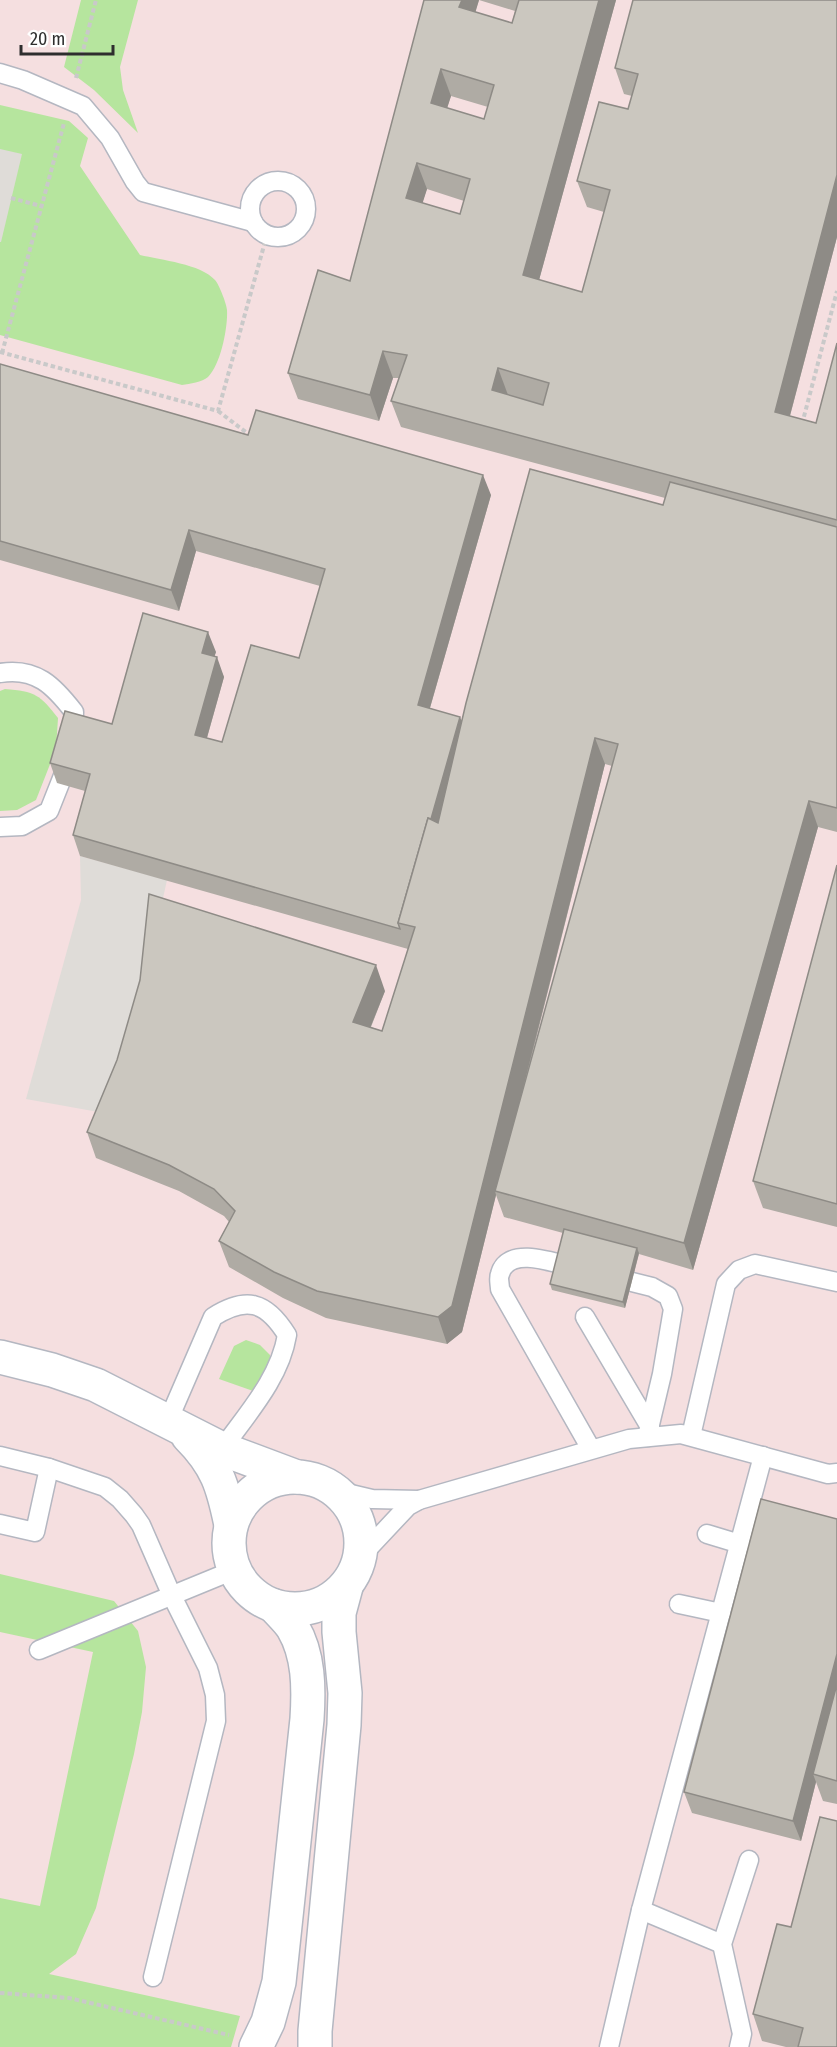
<svg xmlns="http://www.w3.org/2000/svg" width="837" height="2047" font-family="'Fira Sans Condensed',sans-serif">
	<rect width="100%" height="100%" fill="#efe9e1"/>
	<!-- medical -->
	<rect fill="#f5dfe0" x="0" y="0" width="837" height="2047"/>
	<!-- green -->
	<g fill="#b6e59e">
		<path d="M81,0H138L120,67L123,90L138,133L94,90L64,67Z"/>
		<path d="M0,105L69,121L88,138L80,166L140,255C161,260 201,264 215,280C219,284 227,305 227,310C228,327 221,364 208,377C202,382 190,384 182,385L0,335Z"/>
		<path d="M5,689C35,691 40,695 58,718L56,749L36,800L17,810L0,811V691Z"/>
		<path d="M246,1340L260,1345L270,1355L271,1372L262,1394L219,1379L234,1346Z"/>
		<path d="M0,1574L114,1601L138,1631L146,1667L142,1712L134,1754L96,1908L76,1954L49,1974L240,2016L231,2047H0V1898L40,1906L93,1652L0,1632Z"/>
	</g>
	<!-- plaza -->
	<g fill="#dfdcd8">
		<path d="M0,149L22,154L1,242H0Z"/>
		<path d="M80,856L167,880L115,1115L26,1099L81,900Z"/>
	</g>
	<g fill="none" stroke-linecap="round" stroke-linejoin="round">
		<defs>
			<g id="service">
				<path d="M0,73L23,80L83,106L110,138L135,182L143,192L253,222"/>
				<circle cx="278" cy="209" r="28"/>
				<path d="M0,673C36,667 54,686 74,712L72,753L49,811L22,826L0,827"/>
				<path d="M578,1269C558,1264 508,1244 500,1274C498,1278 500,1285 500,1289L591,1449"/>
				<path d="M608,1276L652,1287L668,1296L673,1309L662,1374L647,1437"/>
				<path d="M585,1317L650,1427"/>
				<path d="M168,1421L213,1317C246,1296 266,1301 287,1335C280,1378 247,1414 222,1449"/>
				<path d="M691,1436L726,1284L739,1270L755,1264L837,1282"/>
				<path d="M0,1456L49,1468L105,1487L120,1499L134,1515L141,1525L172,1596L208,1668L215,1695L216,1721L153,1977"/>
				<path d="M334,1490L372,1499L419,1500"/>
				<path d="M0,1524L35,1532L49,1468"/>
				<path d="M707,1534L740,1544"/>
				<path d="M361,1556L408,1506L419,1500L629,1439L681,1434L828,1474L837,1473"/>
				<path d="M679,1604L721,1613"/>
				<path d="M39,1650L234,1570"/>
				<path d="M641,1910L722,1944"/>
				<path d="M609,2047L641,1910L763,1456"/>
				<path d="M739,2047L742,2034L722,1944L749,1860"/>
			</g>
			<g id="tertiary">
				<path d="M0,1357L52,1370L96,1385L222,1449L297,1477"/>
				<path d="M188,1436C217,1465 223,1486 231,1525"/>
				<circle cx="295" cy="1543" r="66"/>
				<path d="M256,2047L268,2022L279,1982L307,1719C309,1688 309,1655 293,1628C288,1620 280,1613 274,1606"/>
				<path d="M315,2047V2031L344,1725L345,1693L339,1632V1613L346,1587"/>
			</g>
		</defs>
		<!-- service casing -->
		<use href="#service" stroke="#b4b7c1" stroke-width="21"/>
		<!-- tertiary casing -->
		<use href="#tertiary" stroke="#b4b7c1" stroke-width="36"/>
		<!-- path -->
		<g stroke="#c9c9c9" stroke-width="4" stroke-dasharray="4.5 3" stroke-linecap="butt">
			<path d="M76,78L96,0"/>
			<path d="M11,198L41,206"/>
			<path d="M0,352L218,411L265,242"/>
			<path d="M2,353L64,123"/>
			<path d="M218,411L251,436"/>
			<path d="M802,424L837,291"/>
			<path d="M0,1993L69,1998L229,2035"/>
		</g>
		<!-- service -->
		<use href="#service" stroke="#fff" stroke-width="18"/>
		<!-- tertiary -->
		<use href="#tertiary" stroke="#fff" stroke-width="33"/>
	</g>
	<!-- wall -->
	<g fill="#afaba4" fill-rule="evenodd">
		<path d="M424,0H616L539,280L582,292L604,212L587,207L577,181L628,109L632,96L624,94L615,68L837,0V237L790,416L816,423L837,343V832L818,827L693,1270L639,1254L625,1308L552,1290L550,1284L563,1233L504,1217L496,1195L462,1332L447,1344L326,1318L283,1298L229,1267L219,1241L229,1222L224,1216L179,1191L96,1158L87,1132L385,991L371,1027L382,1031L408,949L80,856L73,835L85,791L57,783L50,763L112,724L216,652L214,656L224,677L207,738L222,742L299,658L320,586L196,551L179,611L0,560V364L248,435L491,495L430,708L462,720L663,505L665,498L401,427L391,401L399,378H393L379,421L298,399L288,373L350,281ZM479,0L515,11L512,23L475,12ZM451,96L488,107L484,119L447,108ZM427,189L464,201L460,214L422,203ZM605,764L612,766L525,1083Z"/>
		<path d="M837,865V1227L763,1208L753,1181Z"/>
		<path d="M837,1519V1804L823,1801L816,1782L801,1841L692,1813L684,1792Z"/>
		<path d="M791,1927L837,2047H786L762,2041L753,2014Z"/>
	</g>
	<!-- shaded-wall -->
	<g fill="#8e8b86">
		<path d="M462,0H479L469,34L459,7Z"/>
		<path d="M599,0H616L533,302L523,275Z"/>
		<path d="M441,69L451,96L440,130L431,103Z"/>
		<path d="M417,163L427,189L416,224L406,198Z"/>
		<path d="M837,175V237L784,438L775,412Z"/>
		<path d="M383,351L393,378L379,421L370,395Z"/>
		<path d="M498,368L508,395L492,390Z"/>
		<path d="M483,475L491,495L425,725L418,705Z"/>
		<path d="M189,530L196,551L179,611L171,590Z"/>
		<path d="M208,632L216,652L209,673L202,653Z"/>
		<path d="M217,657L224,677L202,755L195,735Z"/>
		<path d="M460,717L468,737L414,926L401,923Z"/>
		<path d="M595,738L605,764L497,1191H495L496,1195L462,1332L447,1344L438,1317Z"/>
		<path d="M809,801L818,827L693,1270L684,1243Z"/>
		<path d="M376,965L385,991L362,1048L353,1022Z"/>
		<path d="M637,1248L639,1253L625,1308L623,1302Z"/>
		<path d="M837,1654V1702L813,1774L816,1782L801,1841L793,1821Z"/>
	</g>
	<!-- building -->
	<g fill="#cbc7bf" stroke="#8e8b86" stroke-width="1.5" fill-rule="evenodd">
		<path d="M424,0H462L459,7L512,23L519,0H599L523,275L582,292L610,190L577,181L599,102L628,109L638,74L615,68L633,0H837V175L775,412L816,423L837,343V520L391,401L407,355L383,351L370,395L288,373L318,270L350,281ZM441,69L494,85L484,119L431,103ZM417,163L470,179L460,214L406,198ZM498,368L549,383L543,405L492,390Z"/>
		<path d="M0,364L248,435L256,410L483,475L418,705L460,717L431,819L428,818L398,923L400,929L73,835L90,774L50,763L65,711L112,724L143,613L208,632L202,653L217,657L195,735L222,742L251,645L299,658L325,569L189,530L171,590L0,541Z"/>
		<path d="M530,469L663,505L670,482L837,527V808L809,801L684,1243L495,1191L618,744L595,738L452,1306L438,1317L317,1291L274,1272L219,1241L235,1211L214,1189L169,1165L87,1132L117,1060L140,980L149,894L376,965L353,1022L382,1031L415,927L398,923L428,818L438,823L466,703Z"/>
		<path d="M837,865V1204L753,1181Z"/>
		<path d="M564,1229L637,1248L623,1302L550,1284Z"/>
		<path d="M761,1499L837,1519V1654L793,1821L684,1792Z"/>
		<path d="M837,1684V1781L813,1774Z"/>
		<path d="M820,1817L837,1821V2047H798L803,2028L753,2014L777,1924L791,1927Z"/>
	</g>
	<!-- scale -->
	<path d="M21 45v9h92v-9" fill="none" stroke="#2e2e2e" stroke-width="3"/>
	<text x="30" y="45" font-size="18" fill="#2e2e2e" stroke="#ffffff" stroke-width="4.5" paint-order="stroke">20 m</text>
</svg>
